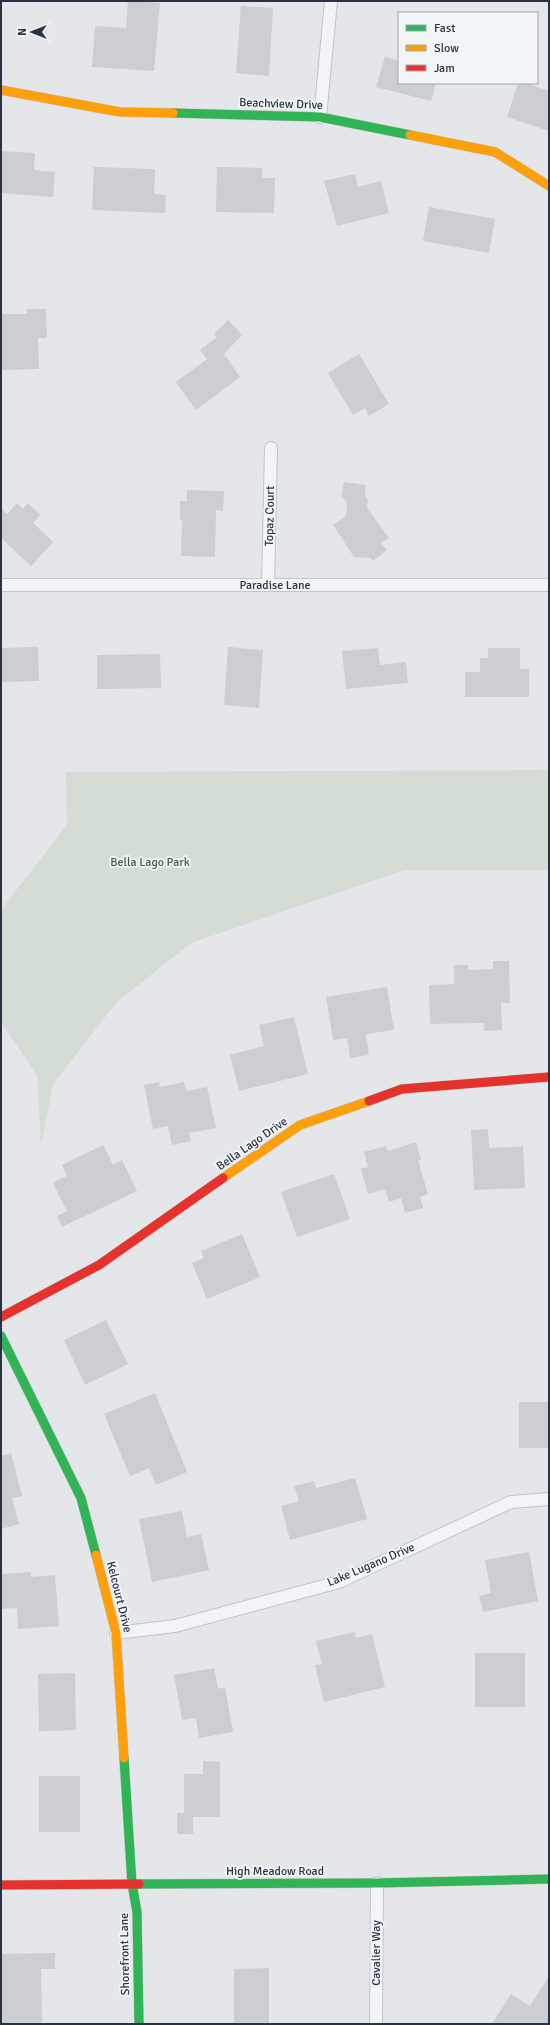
<svg xmlns="http://www.w3.org/2000/svg" width="550" height="2025" font-family="Signika,sans-serif">
	<rect width="100%" height="100%" fill="#e4e6e9"/>
	<!-- green -->
	<path fill="#d4ddd4" d="M549,770V870H404L191,943L117,1002L53,1084L41,1146L37,1075L1,1022V910L67,825L66,772Z"/>
	<!-- building -->
	<g fill="#ccced2">
		<path d="M128,1L160,3L154,71L92,67L95,26L126,28Z"/>
		<path d="M241,6L273,8L269,76L236,73Z"/>
		<path d="M385,57L399,61V83H436L431,101L376,87Z"/>
		<path d="M518,83H525L549,91V131L507,117Z"/>
		<path d="M1,151L35,153L34,170L55,172L53,197L1,193Z"/>
		<path d="M94,167L155,169L154,194L166,195L165,213L92,210Z"/>
		<path d="M217,167L262,168V178H275L274,213L216,212Z"/>
		<path d="M355,174L358,187L381,181L389,213L337,226L324,181Z"/>
		<path d="M429,207L495,219L489,253L423,241Z"/>
		<path d="M27,309H46L47,338H38L39,369L1,370V314H27Z"/>
		<path d="M228,320L242,335L224,354L240,377L196,410L176,382L207,359L200,350L217,337L214,334Z"/>
		<path d="M359,354L389,404L369,416L365,408L353,415L328,373Z"/>
		<path d="M344,482L366,485L365,496L368,500L367,508L389,538L381,543L387,550L373,561L371,558L354,557L333,525L346,516L347,503L342,496Z"/>
		<path d="M187,490L224,491L223,511L216,510L215,557L181,556L182,520H180V501H187Z"/>
		<path d="M17,503L23,509L28,503L40,515L33,523L53,542L31,566L1,538V509L7,514Z"/>
		<path d="M38,647L39,681L1,682V648Z"/>
		<path d="M228,647L263,650L259,708L224,705Z"/>
		<path d="M378,648L380,665L406,662L408,683L346,689L342,651Z"/>
		<path d="M488,648H520V669H529V697H465V672H480V658H488Z"/>
		<path d="M160,654L161,688L97,689V655Z"/>
		<path d="M493,961H509L510,1003H501L502,1030L484,1031V1023L430,1024L429,985L454,984V965H468V970L493,969Z"/>
		<path d="M387,987L394,1030L366,1034L369,1055L350,1058L347,1038L333,1040L326,997Z"/>
		<path d="M294,1017L308,1074L239,1091L230,1055L264,1046L259,1025Z"/>
		<path d="M159,1082L160,1087L184,1082L186,1091L207,1087L216,1128L189,1133L191,1141L172,1145L168,1126L153,1129L144,1085Z"/>
		<path d="M488,1129L489,1148L523,1146L525,1188L474,1190L471,1130Z"/>
		<path d="M416,1142L421,1160L418,1161L428,1194L420,1197L423,1208L405,1213L401,1198L389,1202L385,1189L368,1194L361,1169L368,1167L364,1152L386,1146L388,1151Z"/>
		<path d="M103,1145L113,1165L122,1160L137,1191L62,1227L57,1216L67,1211L53,1183L67,1176L62,1165Z"/>
		<path d="M334,1174L350,1219L297,1237L281,1192Z"/>
		<path d="M242,1234L260,1277L207,1299L192,1263L204,1258L201,1251Z"/>
		<path d="M106,1320L128,1364L85,1385L64,1340Z"/>
		<path d="M155,1393L187,1472L156,1485L149,1468L130,1476L104,1414Z"/>
		<rect x="519" y="1402" width="30" height="46"/>
		<path d="M11,1453L22,1496L12,1498L19,1524L1,1529V1456Z"/>
		<path d="M355,1478L367,1519L290,1540L281,1506L299,1501L294,1486L314,1481L316,1488Z"/>
		<path d="M182,1511L187,1537L201,1534L209,1570L152,1582L139,1519Z"/>
		<path d="M529,1552L538,1601L483,1612L479,1596L491,1593L485,1560Z"/>
		<path d="M31,1572V1577L55,1575L59,1626L18,1629L17,1608L1,1609V1574Z"/>
		<path d="M355,1632L356,1638L372,1634L385,1687L324,1702L315,1665L322,1664L316,1641Z"/>
		<rect x="475" y="1653" width="50" height="54"/>
		<path d="M214,1668L218,1689L225,1687L233,1732L199,1738L196,1718L182,1720L174,1675Z"/>
		<path d="M75,1673L76,1730L39,1731L38,1674Z"/>
		<path d="M203,1761L220,1762V1817H193V1834H177V1813H184V1774H203Z"/>
		<rect x="39" y="1776" width="41" height="56"/>
		<path d="M55,1953V1969H41L42,2024H1V1954Z"/>
		<path d="M269,1968V2024H234V1969Z"/>
		<path d="M549,1976V2024H492L511,1994L530,2006Z"/>
	</g>
	<g fill="none" stroke-linecap="round" stroke-linejoin="round">
		<defs>
			<g id="street">
				<path d="M320,117L331,1"/>
				<path d="M1,585H549"/>
				<path d="M268,585L271,448"/>
				<path d="M116,1633L175,1626L339,1582L511,1502L549,1499"/>
				<path d="M376,2024L377,1883"/>
			</g>
			<g id="fast">
				<path d="M173,113L320,117L410,135"/>
				<path d="M1,1336L81,1498L96,1555"/>
				<path d="M124,1758L132,1884L137,1912L139,2024"/>
				<path d="M139,1884L377,1883L549,1879"/>
			</g>
			<g id="slow">
				<path d="M1,90L120,112L173,113"/>
				<path d="M410,135L495,152L549,186"/>
				<path d="M223,1178L300,1125L369,1101"/>
				<path d="M96,1555L116,1633L124,1758"/>
			</g>
			<g id="jam">
				<path d="M369,1101L402,1089L549,1077"/>
				<path d="M1,1317L99,1265L223,1178"/>
				<path d="M1,1885L139,1884"/>
			</g>
		</defs>
		<!-- street casing -->
		<use href="#street" stroke="#c2c4c7" stroke-width="14"/>
		<!-- fast casing -->
		<use href="#fast" stroke="#c2c4c7" stroke-width="10"/>
		<!-- slow casing -->
		<use href="#slow" stroke="#c2c4c7" stroke-width="10"/>
		<!-- jam casing -->
		<use href="#jam" stroke="#c2c4c7" stroke-width="10"/>
		<!-- street -->
		<use href="#street" stroke="#f3f4f6" stroke-width="12"/>
		<!-- fast -->
		<use href="#fast" stroke="#30b455" stroke-width="9"/>
		<!-- slow -->
		<use href="#slow" stroke="#ff9f0a" stroke-width="9"/>
		<!-- jam -->
		<use href="#jam" stroke="#e5322d" stroke-width="9"/>
	</g>
	<g text-anchor="middle" dominant-baseline="central" stroke-width="3.5" stroke-linejoin="round" paint-order="stroke">
		<!-- street labels -->
		<g font-size="12" fill="#2a3344" stroke="#f2f5f8">
			<text transform="translate(281 104) rotate(2)">Beachview Drive</text>
			<text transform="translate(270 516) rotate(-89)">Topaz Court</text>
			<text x="275" y="585">Paradise Lane</text>
			<text transform="translate(252 1144) rotate(-35)">Bella Lago Drive</text>
			<text transform="translate(371 1565) rotate(-23)">Lake Lugano Drive</text>
			<text transform="translate(119 1597) rotate(76)">Kelcourt Drive</text>
			<text x="275" y="1871">High Meadow Road</text>
			<text transform="translate(376 1953) rotate(-90)">Cavalier Way</text>
			<text transform="translate(125 1954) rotate(-91)">Shorefront Lane</text>
		</g>
		<!-- park labels -->
		<g font-size="12" fill="#3d6036" stroke="#f2f5f8">
			<text x="150" y="862">Bella Lago Park</text>
		</g>
	</g>
	<!-- border -->
	<rect width="550" height="2025" fill="none" stroke="#2a3344" stroke-width="4"/>
	<!-- legend -->
	<rect x="398" y="12" width="140" height="72" fill="#f2f5f8" stroke="#a2a7b0"/>
	<rect x="406" y="25" width="20" height="6" fill="#30b455" stroke="#a2a7b0"/>
	<text x="434" y="32" font-size="12" fill="#2a3344">Fast</text>
	<rect x="406" y="45" width="20" height="6" fill="#ff9f0a" stroke="#a2a7b0"/>
	<text x="434" y="52" font-size="12" fill="#2a3344">Slow</text>
	<rect x="406" y="65" width="20" height="6" fill="#e5322d" stroke="#a2a7b0"/>
	<text x="434" y="72" font-size="12" fill="#2a3344">Jam</text>
	<!-- north arrow -->
	<g transform="translate(32 32) rotate(270)" stroke="#f2f5f8" stroke-width="3" paint-order="stroke">
	<path d="M0-3L7 15L0 10L-7 15Z" fill="#2a3344"/>
	<text y="-6" font-size="11" font-weight="bold" text-anchor="middle" fill="#2a3344">N</text>
	</g>
</svg>
